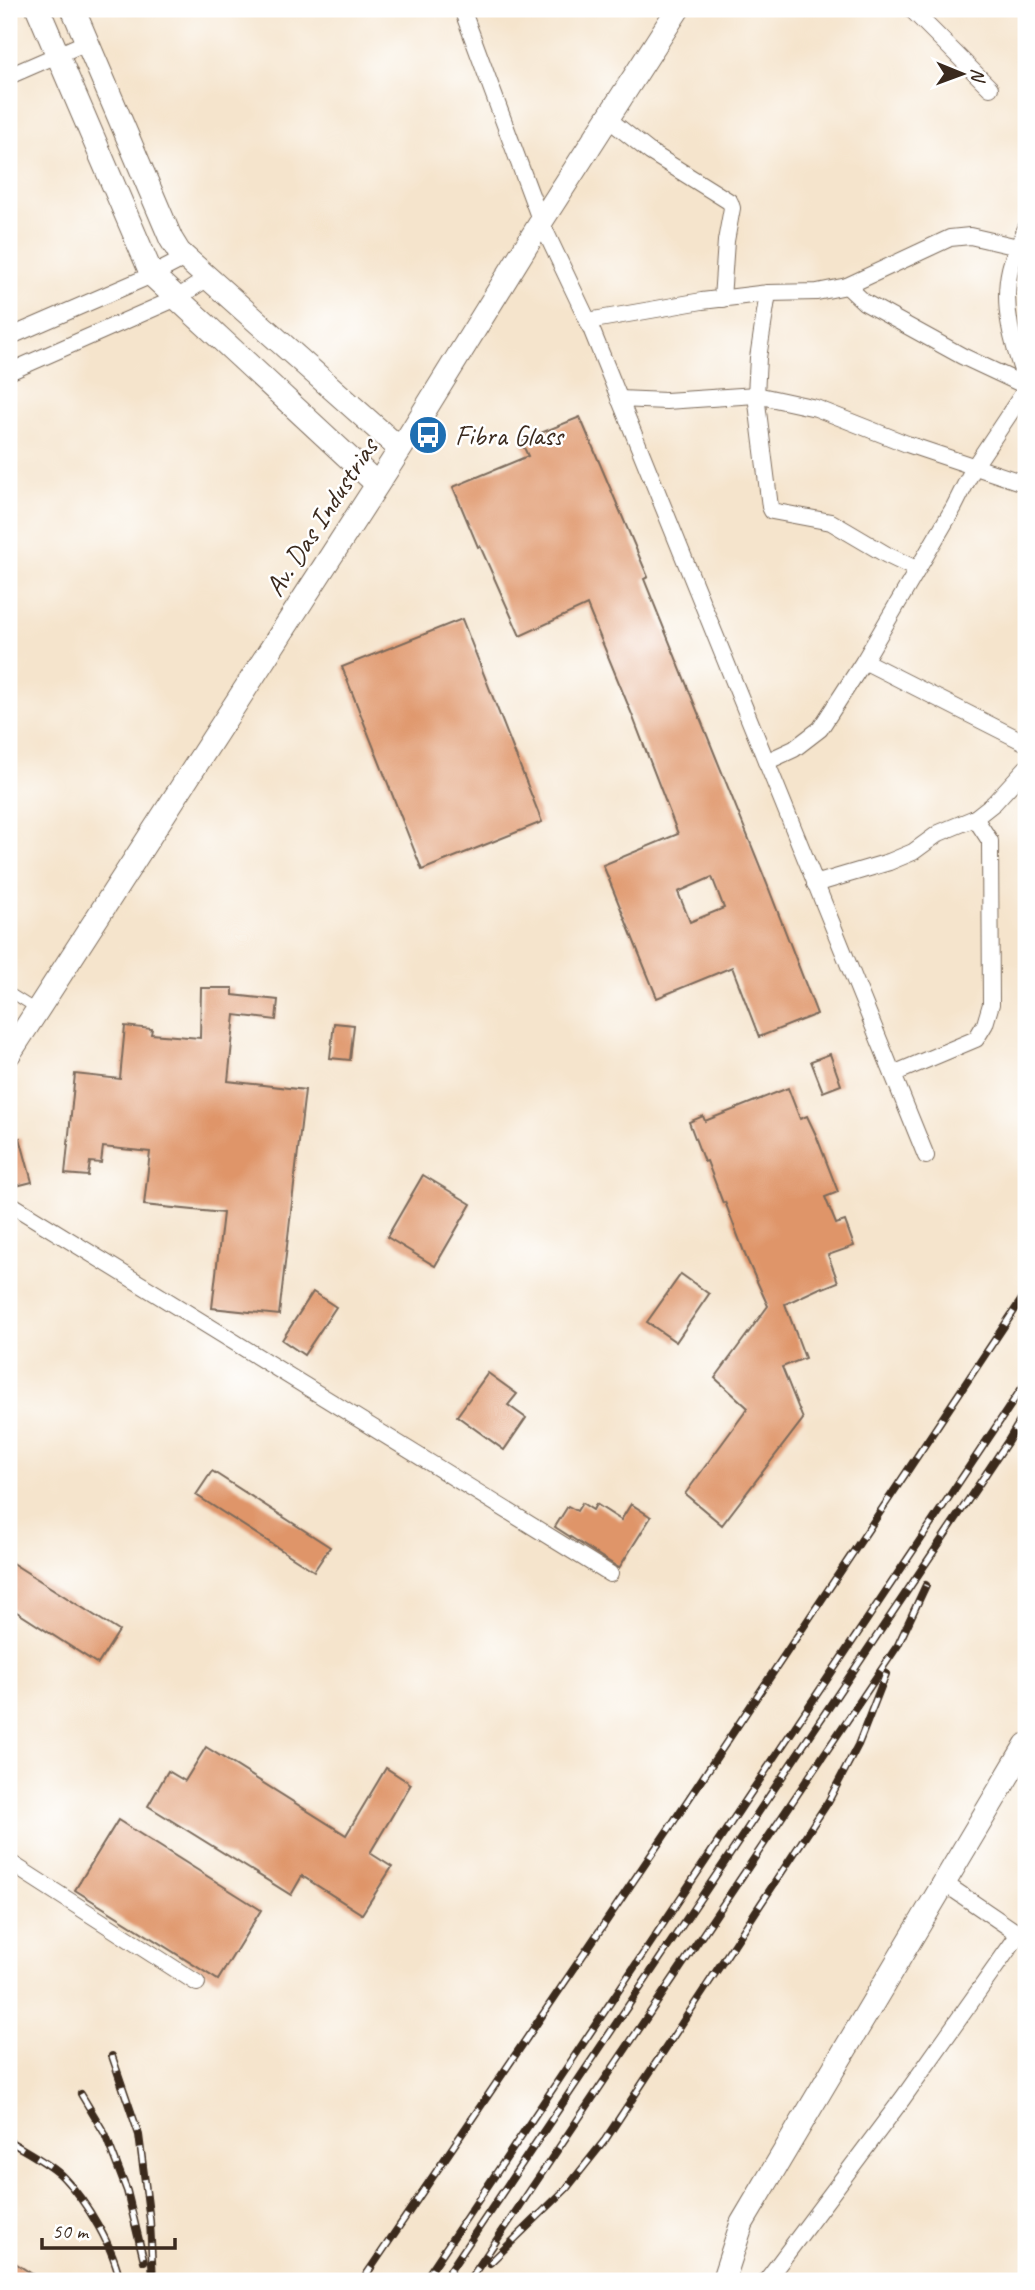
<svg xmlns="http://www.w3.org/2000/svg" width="1035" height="2290" font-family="Caveat,sans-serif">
	<rect width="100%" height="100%" fill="#fff"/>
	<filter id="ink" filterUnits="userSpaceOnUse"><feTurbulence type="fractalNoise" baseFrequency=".0143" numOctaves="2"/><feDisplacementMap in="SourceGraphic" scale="14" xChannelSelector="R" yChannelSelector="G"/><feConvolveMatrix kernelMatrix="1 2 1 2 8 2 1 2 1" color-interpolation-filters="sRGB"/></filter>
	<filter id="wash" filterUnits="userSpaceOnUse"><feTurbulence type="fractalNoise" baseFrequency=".00686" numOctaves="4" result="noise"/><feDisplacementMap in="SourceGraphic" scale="28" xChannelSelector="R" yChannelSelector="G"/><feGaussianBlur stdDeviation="1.57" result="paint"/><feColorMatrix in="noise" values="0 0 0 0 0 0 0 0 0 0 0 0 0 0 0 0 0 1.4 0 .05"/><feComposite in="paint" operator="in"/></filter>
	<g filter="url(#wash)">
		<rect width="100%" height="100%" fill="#f5e4cc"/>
		<g id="blocks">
			<!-- building -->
			<g fill="#df9569" fill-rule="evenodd">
				<path d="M580,417L648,577L644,579L767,884L817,1014L759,1037L732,967L657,998L603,865L678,834L631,712L587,605L520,636L480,546L478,547L453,487L528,456L521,441ZM712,877L724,908L690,922L678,892Z"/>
				<path d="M462,619L542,822L422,870L342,667Z"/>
				<path d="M201,988H233V995L278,1000L276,1020L235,1015L228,1081L305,1090L279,1315L212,1308L223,1213L144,1205L150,1152L103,1147L101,1163L90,1162L88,1176L65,1174L75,1074L120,1079L125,1026L152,1029L151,1034L200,1038Z"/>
				<path d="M334,1023L354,1025L350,1060L330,1058Z"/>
				<path d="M830,1054L841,1085L823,1092L811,1061Z"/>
				<path d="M788,1088L800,1119L807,1116L816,1135L838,1192L825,1197L836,1224L845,1221L854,1246L828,1255L838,1282L823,1288L822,1287L785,1304L805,1358L782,1367L803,1419L722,1525L685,1494L748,1408L715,1378L768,1306L746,1257L725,1202L723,1203L707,1161L704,1162L689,1122L703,1116L705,1121Z"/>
				<path d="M20,1138L32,1182L16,1186L9,1158V1141Z"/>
				<path d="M423,1175L471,1204L435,1266L387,1237Z"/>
				<path d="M681,1274L709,1294L676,1342L647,1322Z"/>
				<path d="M313,1292L336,1307L304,1355L282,1340Z"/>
				<path d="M488,1373L517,1394L508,1405L526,1418L504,1450L457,1416Z"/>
				<path d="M212,1471L330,1547L314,1571L196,1495Z"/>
				<path d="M582,1503L593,1510L596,1504L621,1520L631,1504L651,1517L619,1568L555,1527L568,1506L577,1511Z"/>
				<path d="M9,1561L119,1631L98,1664L9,1607Z"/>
				<path d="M206,1747L346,1835L386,1768L411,1784L370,1853L392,1867L362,1914L302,1876L291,1895L148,1806L168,1771L185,1781Z"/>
				<path d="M118,1820L261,1910L218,1980L75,1890Z"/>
				<path d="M9,2259L43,2281H9Z"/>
			</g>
		</g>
	</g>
	<g filter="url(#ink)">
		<use href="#blocks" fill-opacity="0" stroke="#7c6b5b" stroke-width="2"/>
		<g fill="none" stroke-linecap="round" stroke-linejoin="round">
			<defs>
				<path id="lane" d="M9,992L36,1009"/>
				<g id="street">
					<path d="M462,9L541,222L588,321L926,1156"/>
					<path d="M911,9L990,88"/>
					<path d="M9,76L87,42"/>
					<path d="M607,118L650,152L730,202L732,208L726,241L722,299"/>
					<path d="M1026,228C1021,241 1013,255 1010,269C1001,308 1014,347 1026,383"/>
					<path d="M847,286L864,302L962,356L1026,386"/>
					<path d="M768,293L758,358L756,395L770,507L772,511L831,522L887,555L916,569"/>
					<path d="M588,321L702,301L768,293L817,292L847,286L950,238L970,236L1018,247L1026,252"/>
					<path d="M9,337L152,275L185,258"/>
					<path d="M9,372L177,298L208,278"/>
					<path d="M619,399L666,401L756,395L816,408L907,444L1026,484"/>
					<path d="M864,661L1026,743"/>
					<path d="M766,762L794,749L820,729L864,661L954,507L974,467L1026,389"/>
					<path d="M815,884L889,862L913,852L939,833L975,818L994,803L1026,768"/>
					<path d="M893,1074L976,1039L985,1024L991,1004L990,841L975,818"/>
					<path d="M9,1203L610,1574"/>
					<path d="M9,1862L197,1983"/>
					<path d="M944,1883L1026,1939"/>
					<path d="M766,2281L903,2098L1026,1924"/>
				</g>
				<g id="secondary">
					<path d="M38,9L152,275L377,484"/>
					<path d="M73,9L171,239L179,252L400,449"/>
					<path d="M9,1054L410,434L541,222L678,9"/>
					<path d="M723,2281L742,2223L1026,1745"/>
				</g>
			</defs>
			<!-- lane casing -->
			<use href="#lane" stroke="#7c6b5b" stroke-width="10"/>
			<!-- street casing -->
			<use href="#street" stroke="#7c6b5b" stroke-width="18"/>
			<!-- secondary casing -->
			<use href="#secondary" stroke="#7c6b5b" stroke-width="25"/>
			<!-- lane -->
			<use href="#lane" stroke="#fff" stroke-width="8"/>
			<!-- street -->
			<use href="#street" stroke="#fff" stroke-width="16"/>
			<!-- secondary -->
			<use href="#secondary" stroke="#fff" stroke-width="23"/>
			<defs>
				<g id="rail">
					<path d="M112,2056L139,2135L150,2221L153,2281"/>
					<path d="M81,2094L105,2134L127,2191L144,2261"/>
					<path d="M9,2141C25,2151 51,2164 63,2177C87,2202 114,2248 120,2281"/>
					<path d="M490,2263L566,2189L605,2140L828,1802L858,1745L886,1674"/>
					<path d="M362,2281L670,1827L1026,1293"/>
					<path d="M424,2281L1026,1382"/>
					<path d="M443,2281L1008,1441L1026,1411"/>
					<path d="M469,2281L898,1645L926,1585"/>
				</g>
			</defs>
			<!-- rail casing -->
			<use href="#rail" stroke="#3b2a1e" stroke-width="8"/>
			<!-- rail -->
			<use href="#rail" stroke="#fff" stroke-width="5" stroke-dasharray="16" stroke-linecap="butt"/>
		</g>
	</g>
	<!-- icons -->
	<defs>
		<symbol id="bus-disc" viewBox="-11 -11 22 22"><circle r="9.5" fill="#1f6fb2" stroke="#fff"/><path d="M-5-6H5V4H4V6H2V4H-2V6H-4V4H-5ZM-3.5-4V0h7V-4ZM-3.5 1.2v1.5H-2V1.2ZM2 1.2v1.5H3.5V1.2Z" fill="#fff"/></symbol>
	</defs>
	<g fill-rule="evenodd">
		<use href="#bus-disc" x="406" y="413" width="44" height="44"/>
	</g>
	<g text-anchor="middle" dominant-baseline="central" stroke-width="5" stroke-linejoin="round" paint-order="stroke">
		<!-- poi labels -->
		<g font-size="28" fill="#3b2a1e" stroke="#fff" text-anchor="start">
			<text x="455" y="435">Fibra Glass</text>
		</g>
		<!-- street labels -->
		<g font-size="28" fill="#3b2a1e" stroke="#fff">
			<text transform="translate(321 517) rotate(-57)">Av. Das Industrias</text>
		</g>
	</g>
	<!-- margin -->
	<rect width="1035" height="2290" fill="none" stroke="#fff" stroke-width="35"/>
	<!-- north arrow -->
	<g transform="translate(962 74) rotate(91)" stroke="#ffffff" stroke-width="5" paint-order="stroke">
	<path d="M0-5L12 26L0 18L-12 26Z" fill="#3b2a1e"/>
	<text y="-10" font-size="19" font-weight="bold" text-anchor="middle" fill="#3b2a1e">N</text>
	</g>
	<!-- scale -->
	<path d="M42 2238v10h133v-10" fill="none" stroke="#3b2a1e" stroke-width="3.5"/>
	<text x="52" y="2238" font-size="21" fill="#3b2a1e" stroke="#ffffff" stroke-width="5" paint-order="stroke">50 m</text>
</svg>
